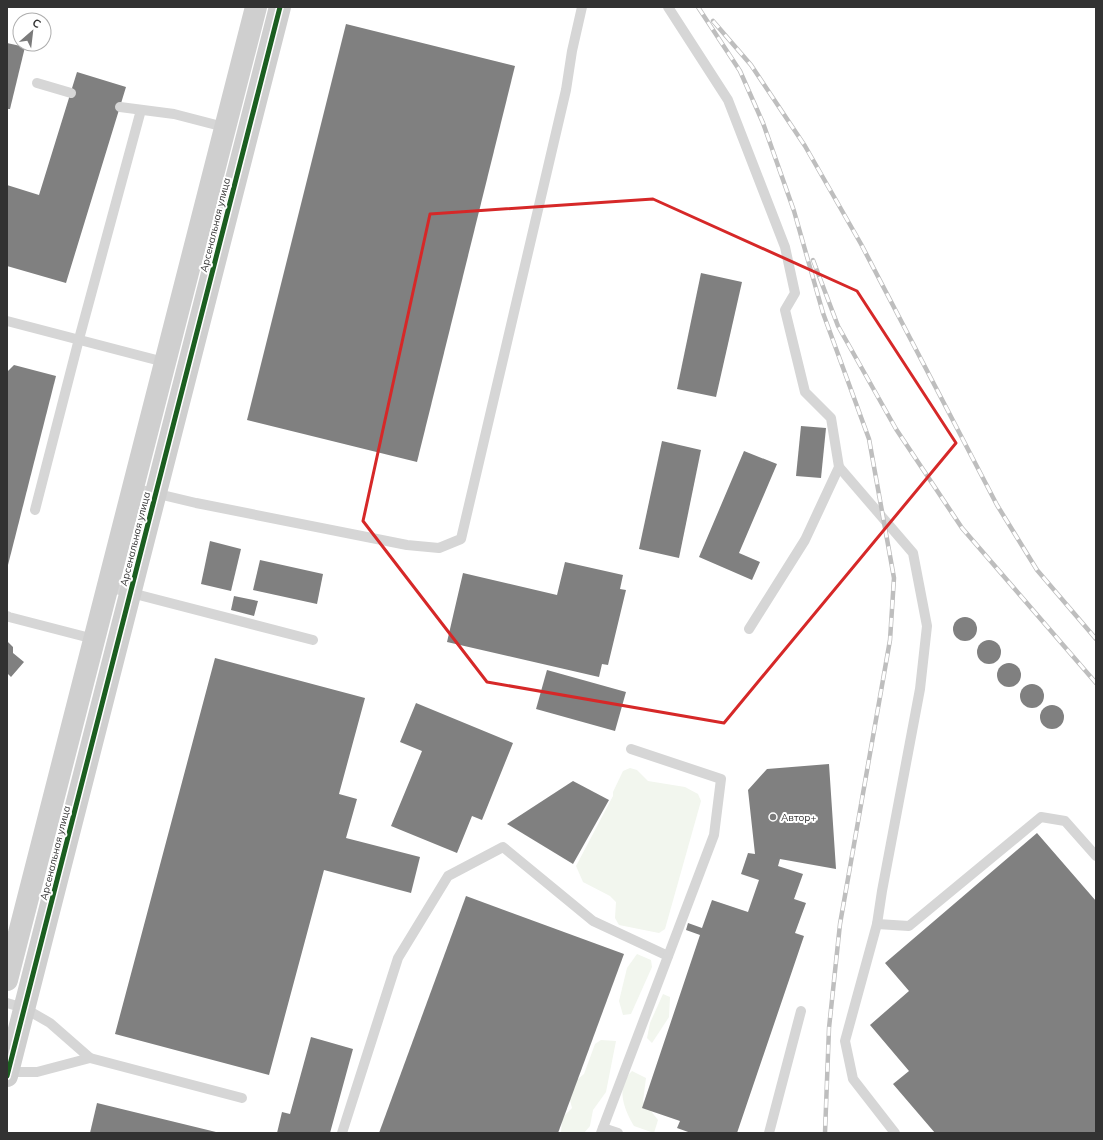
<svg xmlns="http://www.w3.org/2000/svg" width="1103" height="1140" font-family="Mulish,sans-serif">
	<rect width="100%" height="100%" fill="#fff"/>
	<!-- green -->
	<g fill="#f2f6ee">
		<path d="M630,768L637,770L648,781L685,787L698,794L701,801L665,929L659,933L619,925L615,918L616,902L610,896L583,882L576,866L613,796V792L623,771Z"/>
		<path d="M637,954L651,960L652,967L631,1014L623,1015L619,1001L627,968Z"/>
		<path d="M663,994L670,997L669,1017L652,1043L647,1038L650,1023Z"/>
		<path d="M601,1040L616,1041L606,1092L593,1110L590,1126L584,1133H561L562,1118L572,1108L567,1088L584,1074L595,1044Z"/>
		<path d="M632,1071L646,1078L643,1101L658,1120L654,1133L634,1126C624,1109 615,1087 632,1071Z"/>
	</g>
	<!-- building -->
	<g fill="#808080">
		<path d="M346,24L515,66L417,462L247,420Z"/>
		<path d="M7,43L25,47L10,109H7Z"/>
		<path d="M77,72L126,87L66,283L7,266V185L39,195Z"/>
		<path d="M701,273L742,282L716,397L677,389Z"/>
		<path d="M14,365L56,376L8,565L7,372Z"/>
		<path d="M801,426L826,428L821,478L796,476Z"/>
		<path d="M662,441L701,450L679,558L639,549Z"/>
		<path d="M744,451L777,464L739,553L760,562L752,580L699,557Z"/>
		<path d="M210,541L241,549L231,591L201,584Z"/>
		<path d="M260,560L323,574L317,604L253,590Z"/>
		<path d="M565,562L623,575L620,589L626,590L608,665L602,664L599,677L447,642L463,573L557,595Z"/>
		<path d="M234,596L258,601L254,616L231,610Z"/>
		<circle cx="965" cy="629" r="12"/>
		<circle cx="989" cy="652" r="12"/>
		<path d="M7,641L13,647V653L24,662L11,677L7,673Z"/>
		<path d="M215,658L365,698L339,794L357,799L346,838L420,857L411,893L324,870L269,1075L115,1034Z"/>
		<circle cx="1009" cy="675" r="12"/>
		<path d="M547,670L626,692L615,731L536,709Z"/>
		<circle cx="1032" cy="696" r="12"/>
		<path d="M416,703L513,743L482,820L472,816L457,853L391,826L422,751L400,742Z"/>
		<circle cx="1052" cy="717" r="12"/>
		<path d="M829,764L836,869L780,859L778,866L803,874L794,899L806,903L795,933L804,936L737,1133H691L677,1128L680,1121L642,1108L700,935L686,930L688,923L702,928L712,900L748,912L759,880L741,874L748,853L755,854L748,790L767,769Z"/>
		<path d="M573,781L609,800L573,864L507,824Z"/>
		<path d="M1037,833L1096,901V1133H935L893,1084L909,1071L870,1025L909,991L885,963Z"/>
		<path d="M466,896L624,954L558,1133H379Z"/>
		<path d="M311,1037L353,1049L330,1133H277L282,1112L290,1114Z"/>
		<path d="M97,1103L216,1132V1133H90Z"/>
	</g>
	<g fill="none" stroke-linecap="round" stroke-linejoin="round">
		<!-- lane -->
		<g stroke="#d6d6d6" stroke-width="10">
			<path d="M668,7L728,100L785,247L795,293L785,310L805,392L831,418L839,467L805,540L749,629"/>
			<path d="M37,83L71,93"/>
			<path d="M120,107L174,114L228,128"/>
			<path d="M7,321L168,363"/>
			<path d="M839,467L913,553L927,626L920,689L882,891L877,924L845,1041L853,1079L895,1133"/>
			<path d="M133,488L196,503L407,545L439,548L461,539L566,90L572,51L582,7"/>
			<path d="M35,510L79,339L141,110"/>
			<path d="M108,587L313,640"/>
			<path d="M7,616L9,617L94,639"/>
			<path d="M877,924L909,926L1041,817L1065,821L1096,856"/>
			<path d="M7,1003L24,1008L50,1023L90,1058L37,1072H7"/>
			<path d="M90,1058L242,1098"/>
			<path d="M603,1128L618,1133"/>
			<path d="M342,1133L398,958L448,876L503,847L593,921L668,956"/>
			<path d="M601,1133L714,835L721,779L631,749"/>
			<path d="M769,1133L801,1011"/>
		</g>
		<!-- secondary -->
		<g stroke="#cfcfcf" stroke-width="22">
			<path d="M7,980L256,7"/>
			<path d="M7,1076L280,7"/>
		</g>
		<defs>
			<g id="rail">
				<path d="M698,7L740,71L763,123L794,211L823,313L869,439L894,578L890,640L840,924L829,1028L825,1133"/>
				<path d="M713,21L751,65L805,146L861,244L997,505L1037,570L1096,639"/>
				<path d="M813,260L838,326L896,429L962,528L1096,683"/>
			</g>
		</defs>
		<!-- rail casing -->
		<use href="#rail" stroke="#bebebe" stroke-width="4.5"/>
		<!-- rail -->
		<use href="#rail" stroke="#fff" stroke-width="3" stroke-dasharray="9" stroke-linecap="butt"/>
		<defs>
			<path id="cycleway" d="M7,1076L280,7"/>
		</defs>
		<!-- cycleway casing -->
		<use href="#cycleway" stroke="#fff" stroke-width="8"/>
		<!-- cycleway -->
		<use href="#cycleway" stroke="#1b5e20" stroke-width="5"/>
	</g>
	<!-- marked area -->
	<path fill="none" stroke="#d62828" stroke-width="3" stroke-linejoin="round" d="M653,199L857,291L956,443L724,723L487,682L363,521L430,214Z"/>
	<!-- markers -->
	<circle fill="#7a7a7a" stroke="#fff" stroke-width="1.5" cx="773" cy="817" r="4"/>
	<g text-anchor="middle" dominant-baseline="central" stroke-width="4" stroke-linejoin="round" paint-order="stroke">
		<!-- street labels -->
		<g font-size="10" fill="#323232" stroke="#fff">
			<text transform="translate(215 225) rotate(-76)">Арсенальная улица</text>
			<text transform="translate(135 539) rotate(-76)">Арсенальная улица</text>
			<text transform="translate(55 853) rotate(-76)">Арсенальная улица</text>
		</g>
		<!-- poi labels -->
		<g font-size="10" fill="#323232" stroke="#fff" text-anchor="start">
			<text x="781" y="817">Автор+</text>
		</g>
	</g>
	<!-- border -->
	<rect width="1103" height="1140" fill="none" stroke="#323232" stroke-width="16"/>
	<!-- north arrow -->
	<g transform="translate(32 32) rotate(28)"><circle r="19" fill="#ffffff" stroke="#adadad"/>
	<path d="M0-3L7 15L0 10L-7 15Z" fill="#7a7a7a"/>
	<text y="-6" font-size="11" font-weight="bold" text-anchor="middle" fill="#323232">С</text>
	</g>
</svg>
